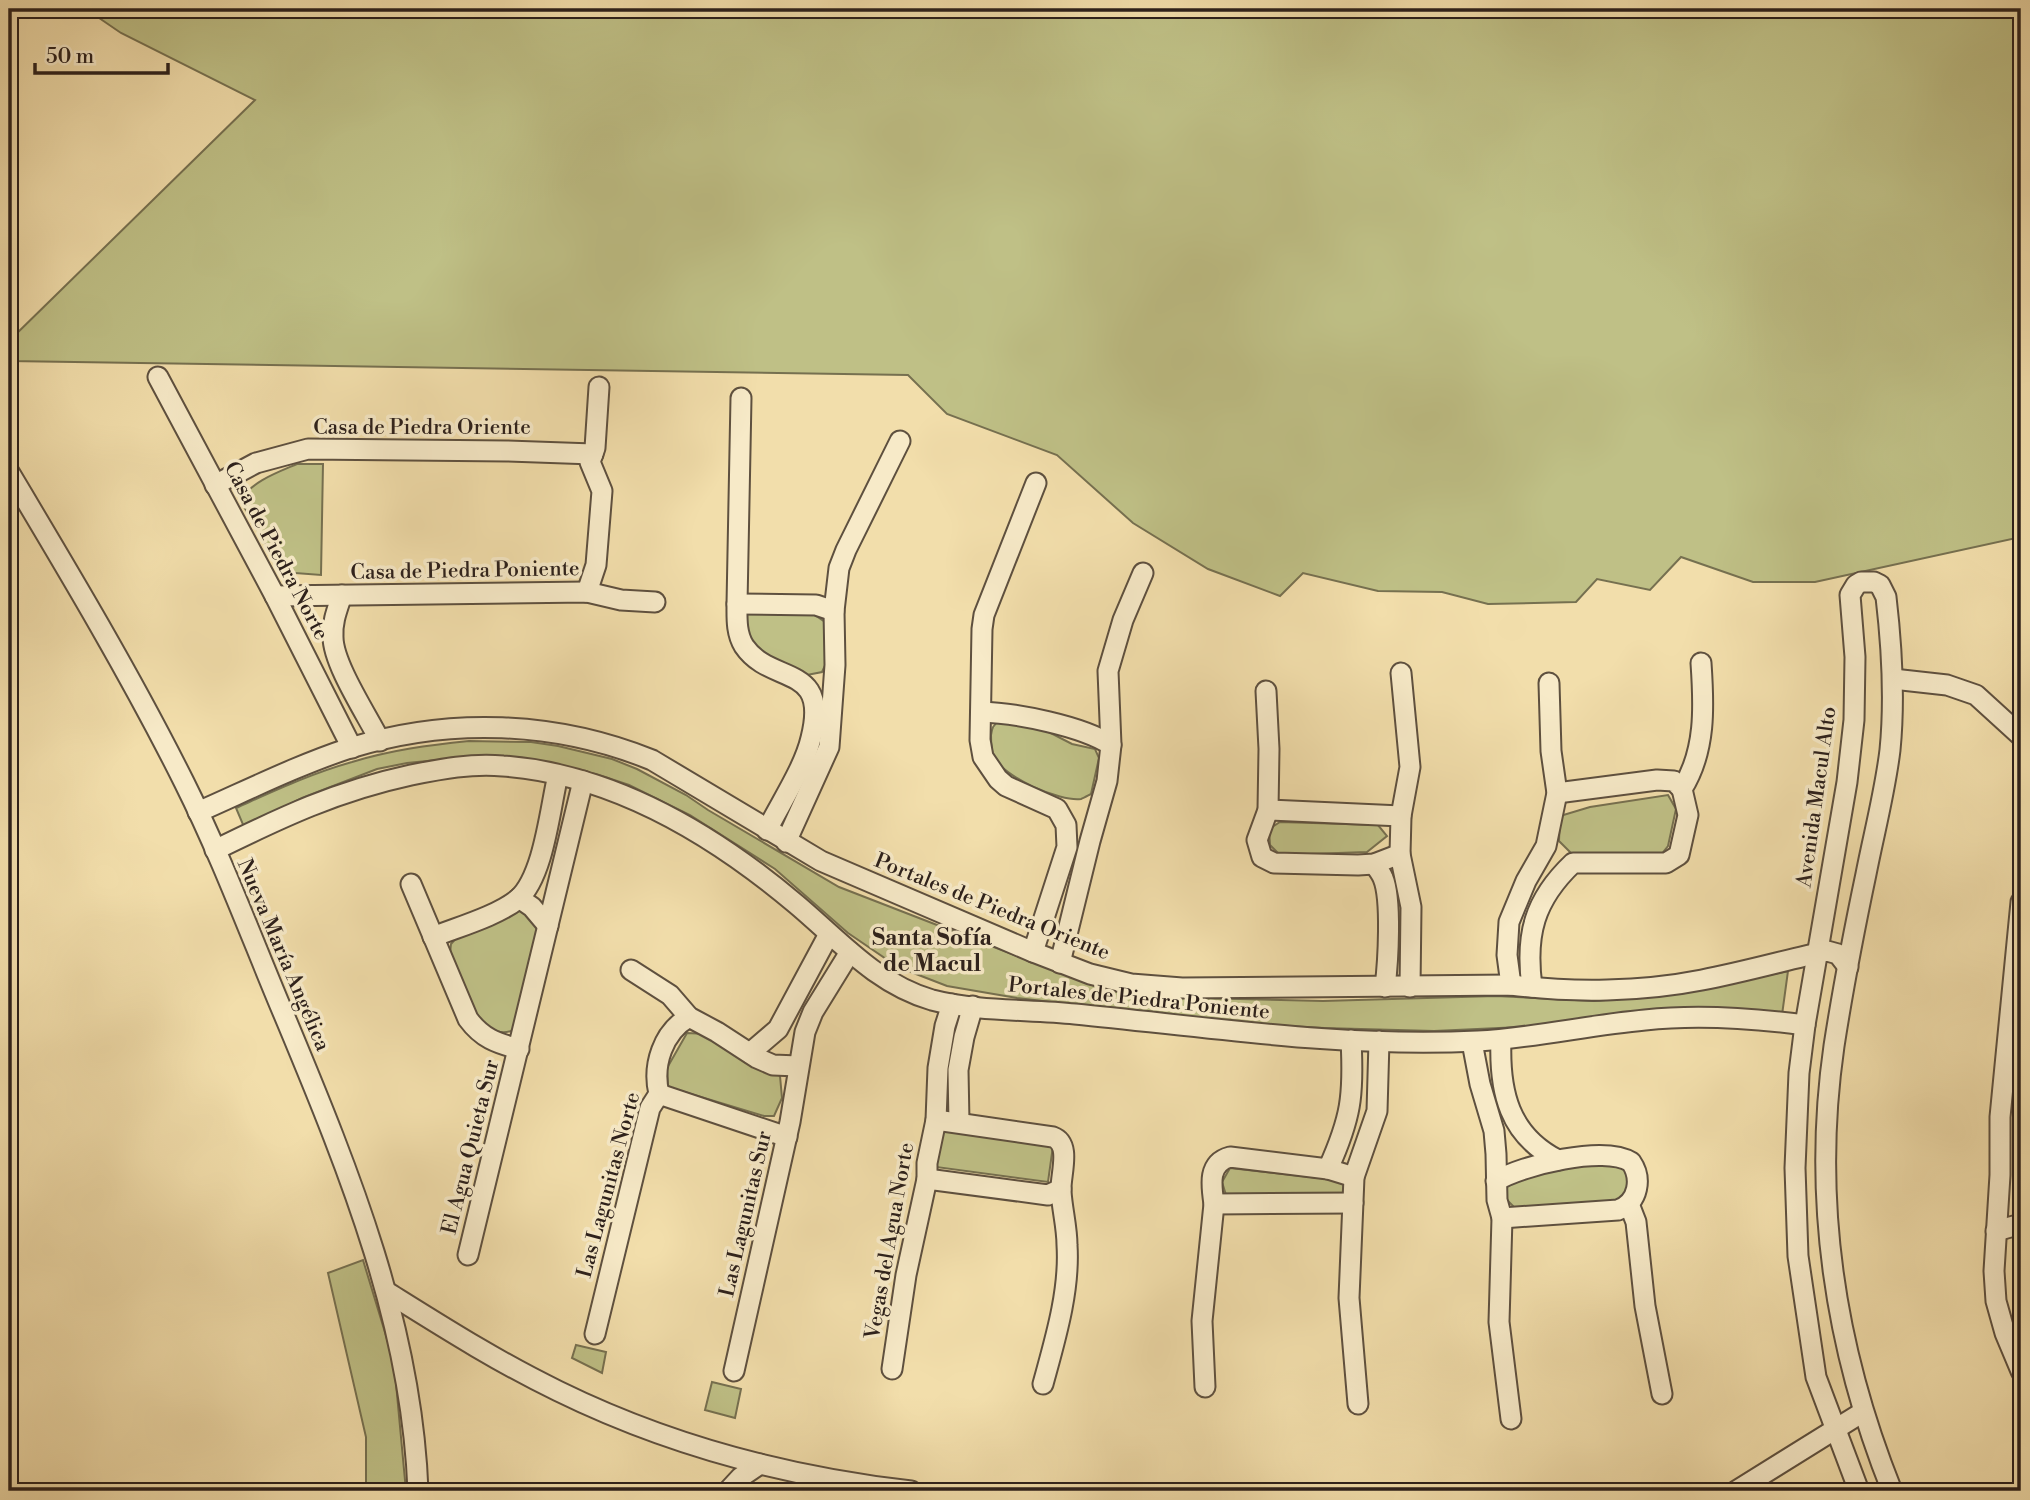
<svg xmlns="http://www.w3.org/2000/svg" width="2030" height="1500" font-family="'Libre Bodoni',serif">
	<rect width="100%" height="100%" fill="#f2deab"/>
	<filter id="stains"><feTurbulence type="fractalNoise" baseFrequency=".00286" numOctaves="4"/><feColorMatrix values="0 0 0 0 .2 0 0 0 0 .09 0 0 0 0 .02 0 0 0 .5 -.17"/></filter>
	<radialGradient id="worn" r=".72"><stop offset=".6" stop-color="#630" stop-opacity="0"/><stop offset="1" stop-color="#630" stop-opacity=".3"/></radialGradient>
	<!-- green -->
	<g fill="#bfc086" stroke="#767050" stroke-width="2">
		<path d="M86,9H2021V537L1815,582H1753L1681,557L1650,590L1597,579L1576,602L1488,604L1442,592L1378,591L1303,573L1280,596L1208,569L1133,523L1057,455L947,414L908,375L9,361V341L255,100L121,33Z"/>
		<path d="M297,464H323L321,575L282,572L240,500C253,481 276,473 297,464Z"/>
		<path d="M809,611L825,622L829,657L822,672L807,675L781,665L754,647L746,630L747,612Z"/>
		<path d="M999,721L1041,728L1072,744L1095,749L1099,758L1091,794C1089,795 1084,798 1081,799C1060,802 1003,777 994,757C991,751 991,741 991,735C992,728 993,725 999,721Z"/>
		<path d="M469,741L531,742L558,746L612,759L637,769L686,795L708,810L839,887L1105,990L1153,997L1323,1001L1496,996L1594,1001L1685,993L1788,971L1782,1015L1434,1031L1324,1028L1233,1023L1017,998L947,986L898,967L848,933L775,869L690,815L629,785L596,774L529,761L468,757L407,763L377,769L302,798L244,827L236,808C274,791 312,773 352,762C391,750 429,745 469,741Z"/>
		<path d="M1668,795L1676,809L1668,846L1660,856L1572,854L1559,841L1560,816L1590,807Z"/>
		<path d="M1280,822L1378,825L1387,836L1367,852L1280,855L1270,845L1269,829Z"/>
		<path d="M523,909L538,926L514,1028L511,1031C477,1042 460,977 450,954L451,944L457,937Z"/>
		<path d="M687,1033L706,1034L780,1076L782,1098L774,1116H764L668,1087L667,1068Z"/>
		<path d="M941,1130L1053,1146L1048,1182L936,1167Z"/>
		<path d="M1609,1163L1627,1170L1630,1186L1619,1201L1515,1208L1506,1199L1504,1188L1527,1173Z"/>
		<path d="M1230,1168L1328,1179L1345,1184V1195H1226L1222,1182Z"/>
		<path d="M363,1260L394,1362L406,1491H366V1437L328,1273Z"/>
		<path d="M576,1345L606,1352L602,1373L572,1358Z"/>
		<path d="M712,1382L741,1389L735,1418L705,1410Z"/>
	</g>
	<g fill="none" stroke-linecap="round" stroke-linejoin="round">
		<defs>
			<g id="minor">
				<path d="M158,377L275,596L352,748"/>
				<path d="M741,398L737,604C737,618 736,633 744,646C771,686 830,662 811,738C804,768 781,802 767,830"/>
				<path d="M9,472C70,574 131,676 184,782C223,860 253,942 287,1022C350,1173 412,1326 418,1491"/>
				<path d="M215,485L256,463L308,449L507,451L593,454"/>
				<path d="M587,592L596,565L602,491L590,462L595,448L599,387"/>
				<path d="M342,595C337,610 332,622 333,637C333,664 367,715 380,741"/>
				<path d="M275,596L587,592L621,600L655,602"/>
				<path d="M737,604L816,605L834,611"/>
				<path d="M1401,673L1410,767L1401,816L1400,854L1411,907L1410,987"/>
				<path d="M1893,679L1947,685L1976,695L2021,736"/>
				<path d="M1266,691L1269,749L1268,810L1257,840L1262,857L1274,863L1358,865L1374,864L1400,854"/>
				<path d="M981,712C1016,713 1082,726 1111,745"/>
				<path d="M1557,793L1657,780L1674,781L1682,789"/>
				<path d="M1268,810L1401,816"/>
				<path d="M198,812C248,790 298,765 350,748C449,717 556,721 652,760L821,861L1033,952L1090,974L1131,984L1182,988L1511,985C1573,993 1641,992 1702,980C1744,972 1786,960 1827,951L1838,954L1848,967"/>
				<path d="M786,842L829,747L835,665L834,611L839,568L846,550L900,441"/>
				<path d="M215,850C282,817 337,791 411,775C441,769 472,763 503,766C614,774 713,834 796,904C839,940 876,984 932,1000C978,1012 1028,1009 1075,1014C1209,1027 1343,1048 1478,1041C1534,1038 1589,1025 1645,1020C1699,1014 1752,1018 1805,1025"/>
				<path d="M1374,864C1377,868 1381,873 1383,878C1392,899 1388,963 1385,987"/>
				<path d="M411,884L468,1019C482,1038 496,1043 519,1049"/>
				<path d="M519,898L532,907L548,926"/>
				<path d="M2021,902L2000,1117V1175L1994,1271L1996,1301L2005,1333L2021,1371"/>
				<path d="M433,937C458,927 497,916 518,899C544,876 550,808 558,775"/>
				<path d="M1033,952L1067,847L1066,825L1057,809L1006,786L998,779L983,757L980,740L982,629L984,615L1036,483"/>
				<path d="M1060,963L1090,841L1107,781L1111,745L1108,671L1123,620L1143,573"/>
				<path d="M631,970L670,995L689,1017L717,1032L757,1058L773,1065L798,1066"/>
				<path d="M1511,985L1507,955L1509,922L1526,881L1546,846L1557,793L1551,751L1549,683"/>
				<path d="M1532,987C1525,935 1534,900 1573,863H1666L1679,855L1688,815L1682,789C1706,751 1704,706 1701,663"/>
				<path d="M1501,1040C1499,1092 1509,1135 1558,1160"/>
				<path d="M1472,1042L1480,1084L1494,1131L1496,1154L1497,1200L1502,1218L1499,1322L1511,1419"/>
				<path d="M750,1053L778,1029L829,934"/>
				<path d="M659,1094L787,1137"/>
				<path d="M936,1120L1053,1137C1072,1144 1060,1175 1061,1191C1062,1209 1067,1227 1067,1245C1070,1291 1055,1340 1043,1384"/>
				<path d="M959,1122L958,1070L964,1037L973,1006"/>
				<path d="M1328,1169C1351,1118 1354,1096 1351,1040"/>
				<path d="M927,1179L1048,1195L1061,1189"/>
				<path d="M1496,1181C1523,1165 1604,1145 1631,1162C1642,1178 1639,1202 1618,1210L1502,1218"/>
				<path d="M1214,1204L1353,1203"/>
				<path d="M1629,1204L1636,1222L1645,1306L1662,1394"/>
				<path d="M1996,1231L2021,1224"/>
				<path d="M468,1255L583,781"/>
				<path d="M387,1292C443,1327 498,1362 558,1391C668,1445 789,1477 911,1491"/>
				<path d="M595,1334L650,1108L659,1094C652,1065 663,1032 689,1017"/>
				<path d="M892,1369L906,1275L927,1179V1163L936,1120L938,1068L945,1026L952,1004"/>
				<path d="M734,1371L790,1122L805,1032L813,1012L850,952"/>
				<path d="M1205,1387L1202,1321L1214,1204C1211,1184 1208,1163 1230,1157L1328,1169L1354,1177"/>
				<path d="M1358,1404L1349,1298L1354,1177L1377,1111L1379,1041"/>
				<path d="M728,1491L741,1477L760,1464"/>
				<path d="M1736,1491L1863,1412"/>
				<path d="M1859,1491L1816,1377L1798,1256L1795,1168L1799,1073L1805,1025L1847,782L1854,720L1855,657L1850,595L1856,585L1861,582H1874L1880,585L1886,597C1892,648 1895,699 1890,750C1885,792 1874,833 1866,874C1854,931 1843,988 1834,1046C1812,1198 1835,1349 1892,1491"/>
			</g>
		</defs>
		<!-- minor casing -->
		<use href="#minor" stroke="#5e503f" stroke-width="23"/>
		<!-- minor -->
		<use href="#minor" stroke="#f7eac8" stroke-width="19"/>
	</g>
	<g text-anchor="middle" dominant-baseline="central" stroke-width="7" stroke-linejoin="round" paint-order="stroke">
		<!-- street labels -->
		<g font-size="21" fill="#2c201b" stroke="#f7eac8">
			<text x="422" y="428">Casa de Piedra Oriente</text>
			<text transform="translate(276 551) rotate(62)">Casa de Piedra Norte</text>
			<text transform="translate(465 571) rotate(-1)">Casa de Piedra Poniente</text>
			<text transform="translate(1817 797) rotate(-82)">Avenida Macul Alto</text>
			<text transform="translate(992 907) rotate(22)">Portales de Piedra Oriente</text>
			<text transform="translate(283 955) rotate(67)">Nueva María Angélica</text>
			<text transform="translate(1139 999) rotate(6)">Portales de Piedra Poniente</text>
			<text transform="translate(471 1147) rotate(-76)">El Agua Quieta Sur</text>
			<text transform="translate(609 1185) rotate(-75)">Las Lagunitas Norte</text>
			<text transform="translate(746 1214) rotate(-77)">Las Lagunitas Sur</text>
			<text transform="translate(890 1241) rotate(-80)">Vegas del Agua Norte</text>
		</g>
		<!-- neighbourhood labels -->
		<g font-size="23" font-weight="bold" fill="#2c201b" stroke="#f7eac8">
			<text x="932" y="938">Santa Sofía<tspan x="932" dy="26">de Macul</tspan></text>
		</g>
	</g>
	<!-- margin -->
	<rect width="2030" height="1500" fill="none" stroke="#f2deab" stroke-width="35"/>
	<rect x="10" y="10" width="2009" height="1479" fill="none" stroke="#2c201b" stroke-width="3.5"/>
	<rect x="18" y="18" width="1995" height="1465" fill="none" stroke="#2c201b" stroke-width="2"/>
	<!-- scale -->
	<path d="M35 63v10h133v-10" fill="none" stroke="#2c201b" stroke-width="3.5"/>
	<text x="46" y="63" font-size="21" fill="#2c201b" stroke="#f7eac8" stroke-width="5" paint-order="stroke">50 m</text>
	<rect width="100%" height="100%" filter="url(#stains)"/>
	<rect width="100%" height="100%" fill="url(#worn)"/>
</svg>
